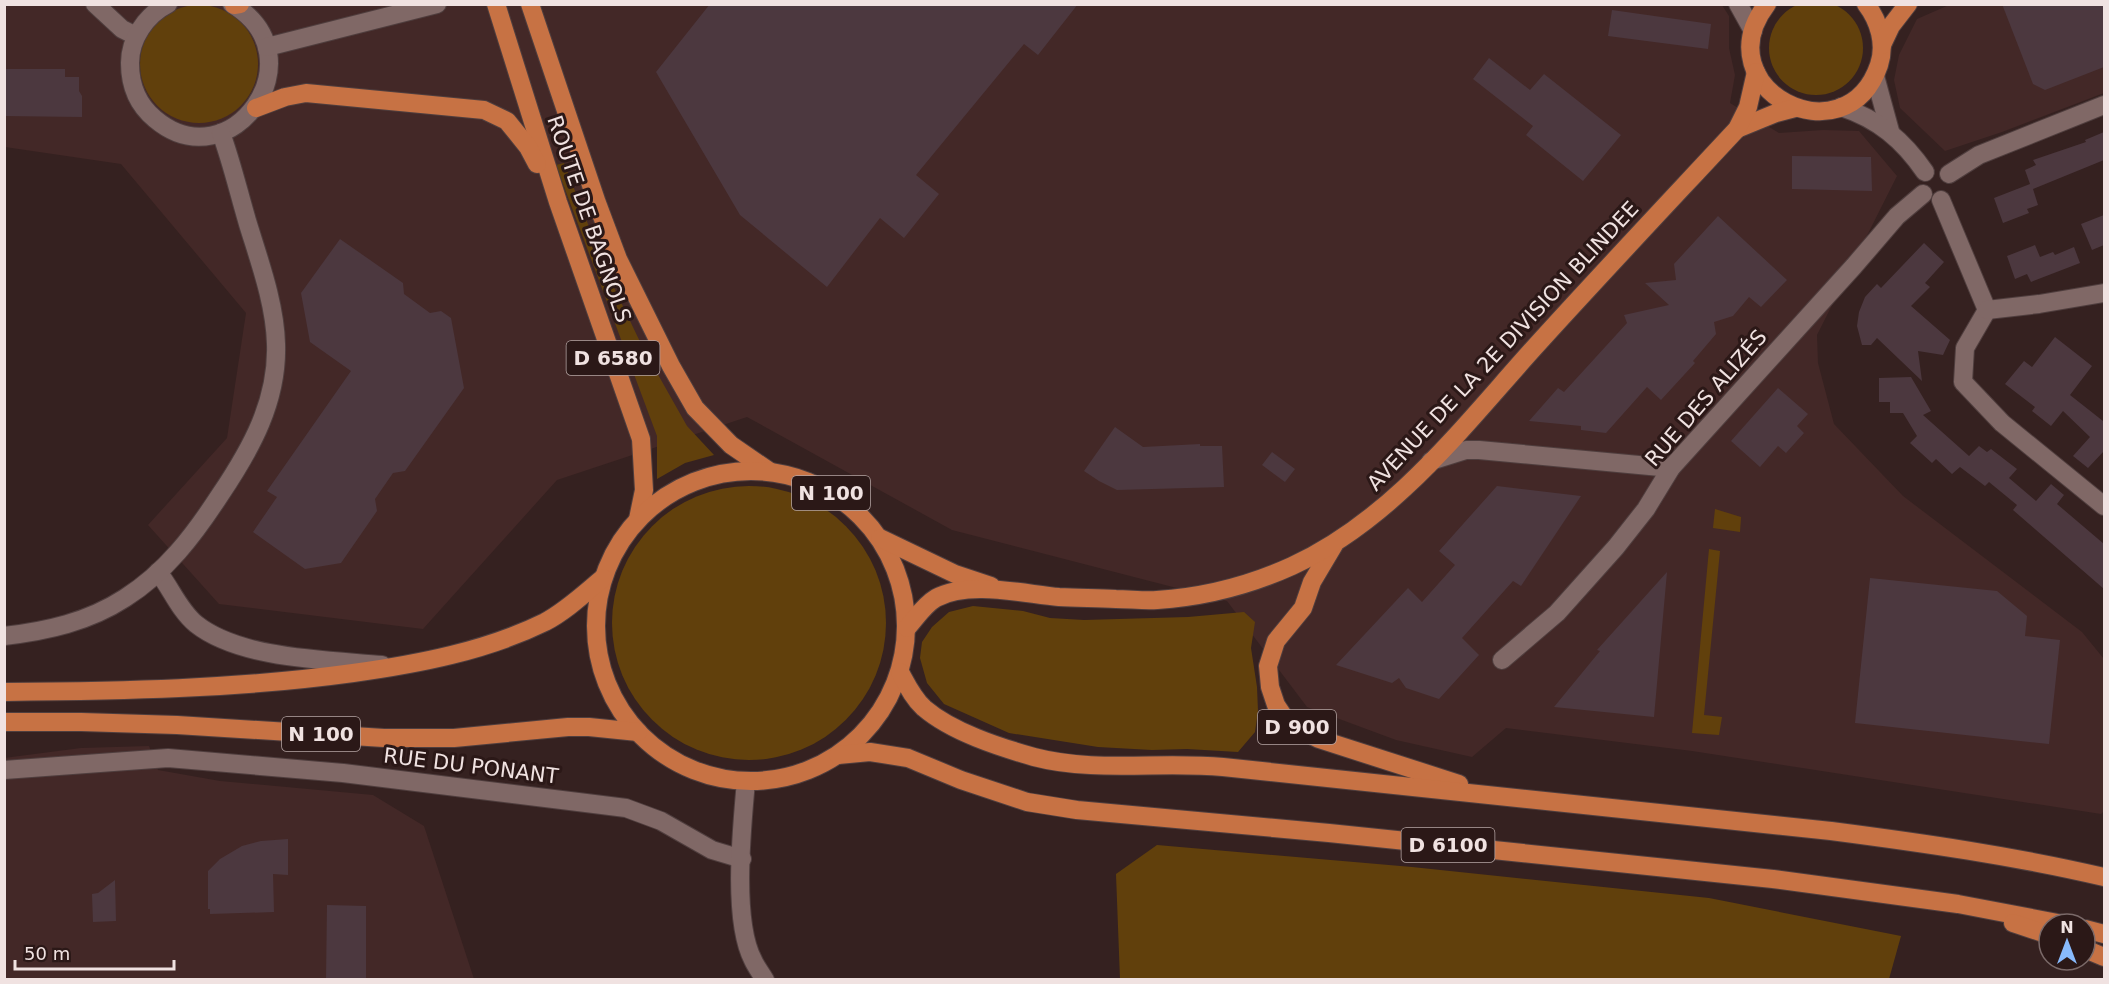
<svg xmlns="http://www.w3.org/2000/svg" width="2109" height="984" font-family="'DejaVu Sans',sans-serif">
	<rect width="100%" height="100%" fill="#352120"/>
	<!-- built -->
	<g fill="#432827">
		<path d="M5,5H1722L1729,16V48L1735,75L1730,103L1779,133L1823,130L1859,131L1897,176L1817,335L1818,363L1834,424L1903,496L2082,632L2104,659V811L2101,814L1692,751L1506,728L1472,757L1396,740L1307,707L1227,601L952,530L747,417L557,480L423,629L219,604L148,525L227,438L246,313L121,164L5,147Z"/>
		<path d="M1949,5H2104V93L2002,132L1945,151L1900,108L1894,80L1899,55L1917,19Z"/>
		<path d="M149,746L158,770L220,781L373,795L424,826L474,979H5L4,758L81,748Z"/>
	</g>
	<!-- green -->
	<g fill="#61400c">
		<circle cx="1816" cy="48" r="47"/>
		<circle cx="199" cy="64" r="59"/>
		<path d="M564,163L608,275L643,348L687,426L714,455L685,463L657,479V436L556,165Z"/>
		<circle cx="749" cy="623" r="137"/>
		<path d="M1715,509L1741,517L1740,532L1713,528Z"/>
		<path d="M1709,549L1720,551L1704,715L1722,717L1719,735L1692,733Z"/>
		<path d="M973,606L1023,611L1050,618L1084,620L1188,617L1244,612L1255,622L1251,648L1257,687L1258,711L1255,732L1238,752L1187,749L1152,750L1098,747L1009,733L944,704L927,683L920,658L922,642L932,627L949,612Z"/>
		<path d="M1157,845L1412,867L1709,898L1901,936L1889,979H1120L1116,874Z"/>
	</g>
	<!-- building -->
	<g fill="#4c383f">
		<path d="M710,4H1078L1038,55L1024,44L916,175L939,194L904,238L880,218L827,287L740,215L656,72Z"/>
		<path d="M2002,4H2104V67L2045,90L2033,84Z"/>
		<path d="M1612,10L1711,24L1708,49L1608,36Z"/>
		<path d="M1489,58L1530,90L1544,74L1621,135L1583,181L1526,135L1533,126L1473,79Z"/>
		<path d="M4,69H65V77H79V91L82,96V117L4,116Z"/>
		<path d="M2104,132V160L2033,189L2038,205L2027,209L2029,213L2003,223L1994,198L2030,184L2025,170L2036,165L2033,160L2086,142L2085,140Z"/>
		<path d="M1792,156L1871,157L1872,191L1792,189Z"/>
		<path d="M2104,215V245L2092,250L2081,224Z"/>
		<path d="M1718,216L1787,280L1761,307L1749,297L1733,316L1714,322L1716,334L1693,361L1695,363L1661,400L1647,387L1606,433L1581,430V426L1529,421L1558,388L1564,392L1627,323L1624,315L1669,305L1645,283L1676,280L1674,264Z"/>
		<path d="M340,239L403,283L404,294L430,313L441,311L451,318L464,388L405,471L393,473L375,499L377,511L341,563L305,569L253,532L277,497L267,491L351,371L310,342L301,293Z"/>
		<path d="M1924,243L1944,262L1925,283L1930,287L1911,306L1950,340L1943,355L1918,351L1922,381L1877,338L1871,345H1862L1857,326L1859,312L1865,297L1877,284L1881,288Z"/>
		<path d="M2035,245L2040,257L2053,252L2055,255L2074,247L2080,263L2031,282L2027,274L2015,279L2007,256Z"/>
		<path d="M2055,337L2092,366L2070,395L2103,421L2104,419V451L2088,468L2073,456L2090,437L2063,411L2051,426L2032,411L2035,407L2005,384L2024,361L2032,367Z"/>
		<path d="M1911,377L1931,411L1923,415L1969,456L1979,446L1987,452L1991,449L2017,469L2009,478L2036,501L2051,484L2064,495L2057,504L2104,544V589L2013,510L2017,505L1989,482L1985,486L1960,467L1952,474L1936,459L1932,463L1910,443L1917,436L1903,413H1890V402H1879V378Z"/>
		<path d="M1778,388L1808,414L1797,426L1804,433L1786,453L1778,446L1760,467L1731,441Z"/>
		<path d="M1115,427L1143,447L1200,444V446H1222L1224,487L1117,490L1099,481L1084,471Z"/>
		<path d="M1272,452L1295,469L1285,482L1262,465Z"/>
		<path d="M1497,486L1581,496L1521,586L1513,581L1462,638L1479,655L1439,699L1406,688L1399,678L1392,683L1336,665L1408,588L1422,602L1455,565L1439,551Z"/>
		<path d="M1667,572L1654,717L1554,707L1600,651L1597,650Z"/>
		<path d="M1870,578L1997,591L2027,616L2025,636L2060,640L2049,744L1855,723Z"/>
		<path d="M288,839V875L273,874L274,912L210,914V909H208V871L220,859L242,846L261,841Z"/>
		<path d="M115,880L116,921L93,922L92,894L98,893Z"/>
		<path d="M327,905L366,906V980H326Z"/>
	</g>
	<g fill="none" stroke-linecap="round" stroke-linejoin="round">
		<defs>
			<g id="minor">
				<path d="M95,4L122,29L136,36"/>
				<path d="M168,4C146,15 130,39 130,63C130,85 138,105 155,119C231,183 321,57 232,4"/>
				<path d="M1738,4L1753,31"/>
				<path d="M267,47L437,4"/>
				<path d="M1875,76L1890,131"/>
				<path d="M1841,107C1878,119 1903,140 1925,172"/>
				<path d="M1949,174L1979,155L2104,105"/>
				<path d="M1941,200L1987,310L1965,348L1963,382L2002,423L2104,506"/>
				<path d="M1987,310L2039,304L2104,293"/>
				<path d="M1431,461L1466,450H1479L1671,468"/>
				<path d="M158,572C171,588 179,610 196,624C240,659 327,660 382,665"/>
				<path d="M4,636C47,631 88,622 125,598C166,572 194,535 220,495C251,449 278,401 276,344C275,304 260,263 248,224C239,194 232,163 221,133"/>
				<path d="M1502,660L1557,613L1616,547L1646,509L1671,468L1854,266L1897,216L1923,194"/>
				<path d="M4,770L168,758L343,773L578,802L626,808L661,821L712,850L742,859"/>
				<path d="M746,781C742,827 732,920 753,960C756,967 761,973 765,980"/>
			</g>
			<g id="major">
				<path d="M496,4L558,202L641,439L644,490L638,519"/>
				<path d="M530,4L597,203L618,259L671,366L695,408L731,445L769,471"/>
				<path d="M1767,4C1702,89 1846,162 1879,65C1886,44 1879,21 1866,4"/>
				<path d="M234,5L240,4"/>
				<path d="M1882,45L1891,26L1908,4"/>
				<path d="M256,108L285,97L306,93L484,110L507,121L528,147L537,164"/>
				<path d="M1737,129L1776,113L1795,108"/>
				<circle cx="751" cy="626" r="155"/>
				<path d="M880,538L955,574L991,586"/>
				<path d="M1334,545L1312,582L1303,608L1276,641L1268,666L1270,687L1276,705L1288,723L1319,739L1459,784"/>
				<path d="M907,628C916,618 924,605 936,598C969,580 1024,594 1059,597C1078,598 1097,598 1116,599C1129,599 1144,601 1157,600C1203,597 1250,585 1292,566C1392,520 1461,429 1533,349C1600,275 1669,202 1737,129L1748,107L1756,72"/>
				<path d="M900,672C907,685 913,698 924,708C952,732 999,747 1034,757C1095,773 1160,761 1223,767C1425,788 1628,810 1831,831C1923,843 2014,856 2104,877"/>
				<path d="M4,692C121,691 237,689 353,673C418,664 486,651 545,622C566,611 585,593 603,578"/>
				<path d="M4,722H81L177,725L384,738H454L568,727H589L638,732"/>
				<path d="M838,755L870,752L908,758L961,780L1027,802L1077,810L1329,833L1773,879L1958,904L2063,924"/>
				<path d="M2013,923L2049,935"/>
				<path d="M2085,929L2104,934"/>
				<path d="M2085,949L2104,957"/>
			</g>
		</defs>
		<!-- minor casing -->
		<use href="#minor" stroke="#4f3e3e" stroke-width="20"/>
		<!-- major casing -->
		<use href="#major" stroke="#4f3e3e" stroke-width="20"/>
		<!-- minor -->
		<use href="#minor" stroke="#806866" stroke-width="18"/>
		<!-- major -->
		<use href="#major" stroke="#c77244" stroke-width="18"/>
	</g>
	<g text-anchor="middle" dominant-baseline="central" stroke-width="6" stroke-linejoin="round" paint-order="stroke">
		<!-- shield labels -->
		<g fill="#2b1817" stroke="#b5a5a4" stroke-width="1.5">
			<rect x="566.5" y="341" width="93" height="34" rx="4.5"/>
			<rect x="792" y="476" width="78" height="34" rx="4.5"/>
			<rect x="1258" y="710" width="78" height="34" rx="4.5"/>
			<rect x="282" y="717" width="78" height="34" rx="4.5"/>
			<rect x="1401.5" y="828" width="93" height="34" rx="4.5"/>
		</g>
		<g font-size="20" font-weight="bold" fill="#f0e2e1">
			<text x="613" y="358">D 6580</text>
			<text x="831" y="493">N 100</text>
			<text x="1297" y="727">D 900</text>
			<text x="321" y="734">N 100</text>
			<text x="1448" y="845">D 6100</text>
		</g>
		<!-- street labels -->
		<g font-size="21" fill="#f0e2e1" stroke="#2b1817">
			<text transform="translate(589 219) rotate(71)">ROUTE DE BAGNOLS</text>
			<text transform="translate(1503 346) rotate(-47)">AVENUE DE LA 2E DIVISION BLINDEE</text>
			<text transform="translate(1706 398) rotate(-49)">RUE DES ALIZÉS</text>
			<text transform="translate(471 766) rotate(7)">RUE DU PONANT</text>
		</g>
	</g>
	<!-- border -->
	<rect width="2109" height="984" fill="none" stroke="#f0e2e1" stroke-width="12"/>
	<!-- north arrow -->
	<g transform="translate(2067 942)"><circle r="28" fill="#2b1817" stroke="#7a6968" stroke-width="1.5"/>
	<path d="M0-4.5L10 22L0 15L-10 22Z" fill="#88bafc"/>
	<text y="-9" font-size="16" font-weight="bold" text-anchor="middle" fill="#f0e2e1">N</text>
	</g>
	<!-- scale -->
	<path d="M15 960v9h159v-9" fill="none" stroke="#f0e2e1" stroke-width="3"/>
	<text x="24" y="960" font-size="18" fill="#f0e2e1" stroke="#2b1817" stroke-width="4.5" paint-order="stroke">50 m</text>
</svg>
